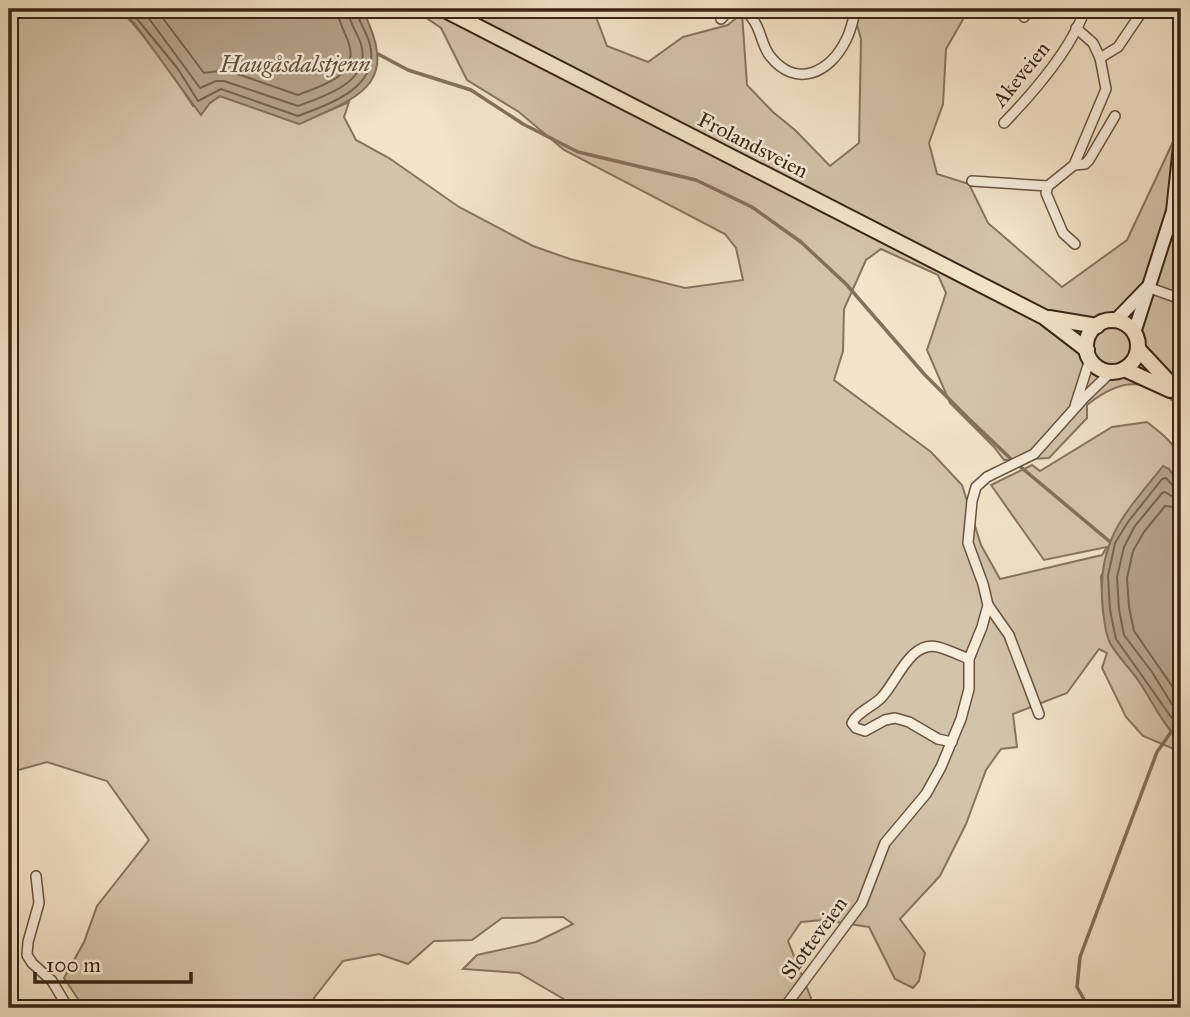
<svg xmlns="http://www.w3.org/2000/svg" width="1190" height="1017" font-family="'IM FELL Great Primer',serif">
	<rect width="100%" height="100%" fill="#f2e4c8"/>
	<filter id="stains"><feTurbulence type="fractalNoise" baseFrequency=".00286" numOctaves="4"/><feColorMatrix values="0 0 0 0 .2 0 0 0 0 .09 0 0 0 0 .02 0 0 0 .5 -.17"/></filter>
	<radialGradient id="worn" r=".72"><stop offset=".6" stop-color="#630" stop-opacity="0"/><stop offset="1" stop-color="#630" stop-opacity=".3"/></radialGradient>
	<!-- green -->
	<g fill="#d3c3a9" stroke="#86745e" stroke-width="2">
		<path d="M9,9H119C148,38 171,72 193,106L210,103L220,96L299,124L349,102L344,117L356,140L389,158L459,207L533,246L570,259L685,288L743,280L736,248L725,234L564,150L519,112L467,80L441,28L413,9H593L607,46L648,62L683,37L728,25L742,13L747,85L773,112L795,130L830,166L859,143L861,39L855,18C876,3 942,9 969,9L946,49L943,104L929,143L937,174L969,184L988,223L1062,287L1127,240L1181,125V407C1146,378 1123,376 1087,405V418L1049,458L1004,460L994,447L950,403L927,350L946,293L938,275L881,249L866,260L844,309L843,351L834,380L931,452L962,485L981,545L1000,579L1102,555L1107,547L1044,560L991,485L1032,465L1040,471L1112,427L1147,422C1175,444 1181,449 1181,486L1169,469L1101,576L1103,611L1110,642L1139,681L1171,732L1181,741V752L1143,736L1126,717L1102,668L1107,653L1099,649L1067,693L1013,714L1017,747L1001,749L986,770L966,824L940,876L900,919L925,953L919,981L913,988L895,979L869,927L823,920L801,922L788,941L811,998L805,1008H572V1004L519,973L463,969L477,955L536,942L573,924L563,917L502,918L472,940L434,941L408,964L379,954L343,961L314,998L320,1008H84L64,978L84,942L97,906L149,840L107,781L47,762L11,772L9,783Z"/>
		<path d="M9,874L18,964L9,971Z"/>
	</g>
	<!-- water -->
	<g fill="#b3a38a" stroke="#83705a" stroke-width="2">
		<path d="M119,9H362C401,85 361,96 299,124L220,96L210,103L201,115L134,23Z"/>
		<path d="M1163,466L1169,469L1181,486V741C1162,725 1152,700 1138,680C1129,667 1115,654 1109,641C1104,628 1103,612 1102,598C1099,537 1127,511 1163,466Z"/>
	</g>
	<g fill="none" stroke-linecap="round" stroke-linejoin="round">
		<!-- shore -->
		<g stroke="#76644e" stroke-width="2">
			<path d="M129,9L178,69L198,101L221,89L298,116C329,104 380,88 370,45C367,32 358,21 356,9"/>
			<path d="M142,9L200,88L216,81H224L298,106C325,96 372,82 361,44C357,32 348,21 348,9"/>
			<path d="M156,9L204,73L226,70L298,95C323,85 361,76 348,41C344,30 338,21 337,9"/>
			<path d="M1181,489L1174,487L1166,478L1162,479L1128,522L1115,543L1108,576L1110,610L1116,639L1181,731"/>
			<path d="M1181,498L1173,497L1165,492L1162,493L1135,526L1124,547L1117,577L1119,609L1124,635L1152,672L1181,719"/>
			<path d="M1181,508L1165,506L1144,532L1133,551L1127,578L1129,607L1134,631L1181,699"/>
		</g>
		<!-- stream -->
		<g stroke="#83705a" stroke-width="3.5">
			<path d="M378,54L408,70L471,90L523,124L578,152L696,180L752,207L801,242L846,284L925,375L967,417L1010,458L1109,541"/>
			<path d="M1089,1008L1077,987L1080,957L1157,752L1171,732"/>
		</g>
		<defs>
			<g id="street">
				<path d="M743,9C747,12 751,16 754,21C761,31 762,46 770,56C796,89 830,73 846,40C851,31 853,19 856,9"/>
				<path d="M1024,17L1029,9"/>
				<path d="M721,19L730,9"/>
				<path d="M1100,58L1118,47L1139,16"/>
				<path d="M1004,123C1033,93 1072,49 1085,9"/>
				<path d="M1074,165L1085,164L1089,160L1115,116"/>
				<path d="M972,181L1048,186"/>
				<path d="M1075,244L1063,233L1046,193L1048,186L1074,165L1106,89L1100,58L1093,43L1076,28"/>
				<path d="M1147,287L1181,299"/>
				<path d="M1075,406L1090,359"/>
				<path d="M988,605L1009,635L1039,714"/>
				<path d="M952,742L938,739L909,722L895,718L885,720L865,731L856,728L852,723C857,712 872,707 881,698C897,682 910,640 938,647C949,650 959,655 969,659"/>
				<path d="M36,876L39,903L28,942L27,955L32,963L52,981L68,1008"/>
				<path d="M784,1008L862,903L885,843L926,794L941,767L961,719L969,689V659L982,627L988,605L983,584L968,543L972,501L976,487L987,477L1034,454L1084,398L1111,372"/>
			</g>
			<g id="secondary">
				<path d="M1115,321L1147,288"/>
				<path d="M1134,333L1173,211L1181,137"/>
			</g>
			<g id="primary">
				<path d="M443,9L1044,317L1087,350"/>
				<path d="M1049,318L1097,326"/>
				<circle cx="1112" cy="346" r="26"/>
				<path d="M1138,349L1181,395"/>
				<path d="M1124,369L1170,390"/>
			</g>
		</defs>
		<!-- street casing -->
		<use href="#street" stroke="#685440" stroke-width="12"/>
		<!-- secondary casing -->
		<use href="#secondary" stroke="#3a2413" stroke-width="16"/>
		<!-- primary casing -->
		<use href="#primary" stroke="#3a2413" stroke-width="18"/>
		<!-- street -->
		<use href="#street" stroke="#f7eddb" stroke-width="9"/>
		<!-- secondary -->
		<use href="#secondary" stroke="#f7eddb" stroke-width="12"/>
		<!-- primary -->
		<use href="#primary" stroke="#f2e4c8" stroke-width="14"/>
	</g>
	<g text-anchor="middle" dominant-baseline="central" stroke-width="5" stroke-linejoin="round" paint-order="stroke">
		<!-- street labels -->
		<g font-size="21" fill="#3a2413" stroke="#f7eddb">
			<text transform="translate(1021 74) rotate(-51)">Akeveien</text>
			<text transform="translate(753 145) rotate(27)">Frolandsveien</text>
			<text transform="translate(814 938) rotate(-54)">Slotteveien</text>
		</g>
		<!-- water labels -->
		<g font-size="23" font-style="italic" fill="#64503d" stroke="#f7eddb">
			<text x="295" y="64">Haugåsdalstjenn</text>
		</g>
	</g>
	<!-- margin -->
	<rect width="1190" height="1017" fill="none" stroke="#f2e4c8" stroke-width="35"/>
	<rect x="10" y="10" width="1169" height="996" fill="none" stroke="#3a2413" stroke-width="3.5"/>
	<rect x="18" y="18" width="1155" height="982" fill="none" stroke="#3a2413" stroke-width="2"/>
	<!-- scale -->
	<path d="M35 972v10h156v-10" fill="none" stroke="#3a2413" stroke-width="3.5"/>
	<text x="46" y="972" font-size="21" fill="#3a2413" stroke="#f7eddb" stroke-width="5" paint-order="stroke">100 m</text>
	<rect width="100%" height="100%" filter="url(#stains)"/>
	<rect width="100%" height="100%" fill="url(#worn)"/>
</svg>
